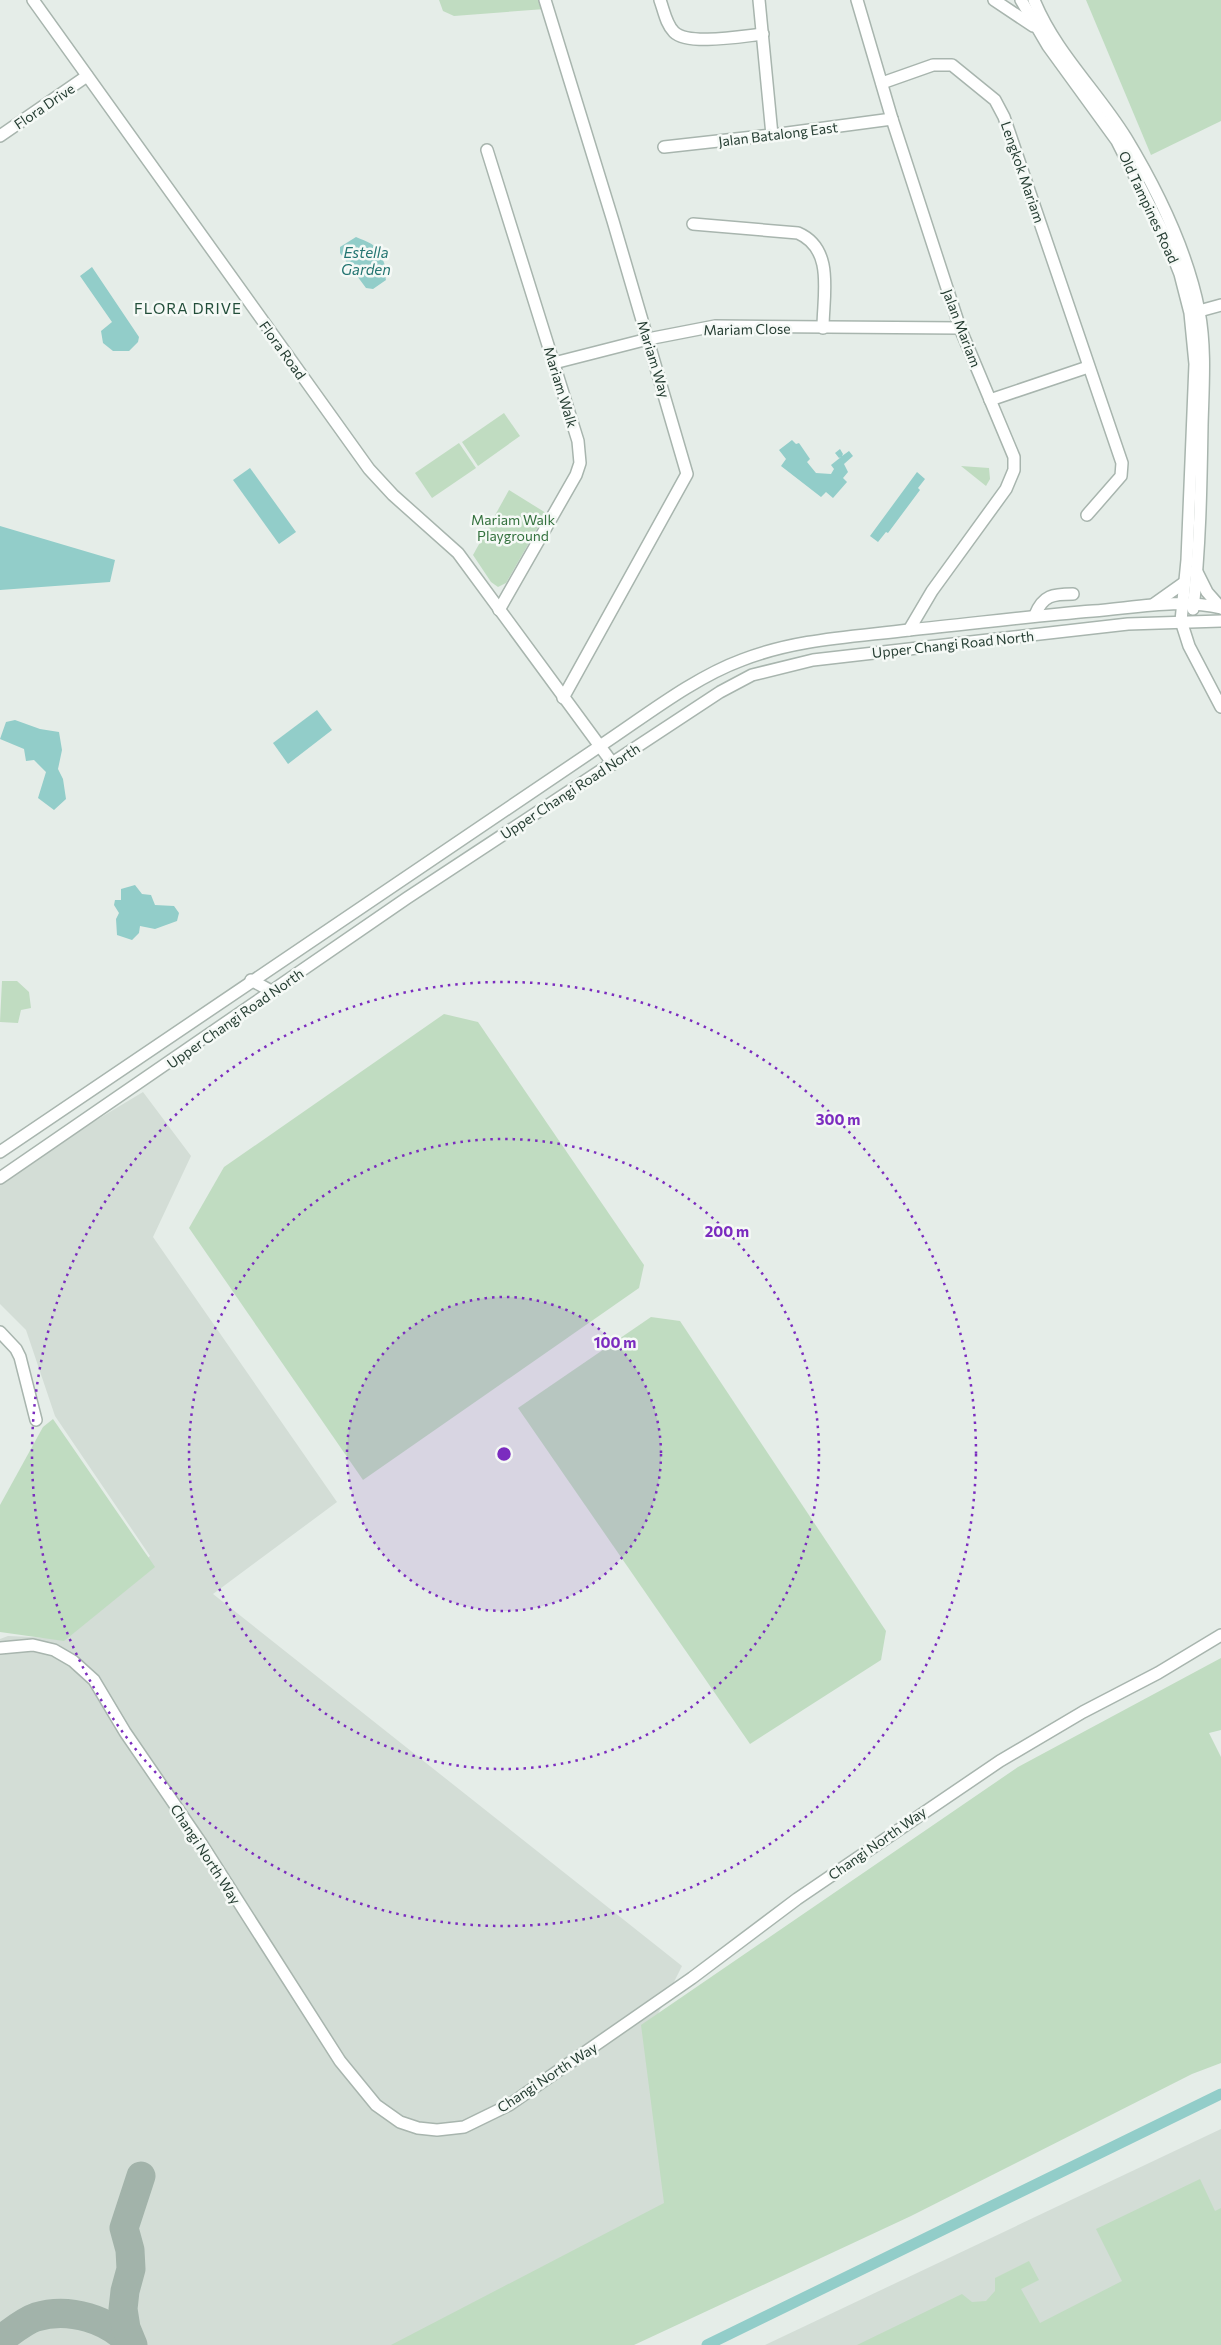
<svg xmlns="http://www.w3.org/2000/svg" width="1221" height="2345" font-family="Commissioner,sans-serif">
	<rect width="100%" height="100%" fill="#e5ede8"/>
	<!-- built -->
	<g fill="#d3ddd6">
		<path d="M143,1092L191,1156L153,1237L337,1502L213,1594L682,1966L651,2028L672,2209L398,2345H0V1639L8,1636L54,1638L150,1556L55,1416L26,1330L0,1304V1178Z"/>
		<path d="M1221,2129V2345H765Z"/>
	</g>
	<!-- green -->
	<g fill="#c0dcc1">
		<path d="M439,0H543L545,9L454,16L443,11Z"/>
		<path d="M1086,0H1221V121L1151,155Z"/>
		<path d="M504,413L520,436L478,466L462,442Z"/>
		<path d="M459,443L476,468L432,498L415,473Z"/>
		<path d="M961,466L989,468L990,479L986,486Z"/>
		<path d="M509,490L546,513L506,583L498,587L491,582L473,555Z"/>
		<path d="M2,981H17L29,992L31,1008L21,1010L18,1023L0,1022Z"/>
		<path d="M444,1014L478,1022L644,1265L639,1288L363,1480L189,1228L224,1167Z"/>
		<path d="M651,1317L680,1321L886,1631L881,1660L750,1744L518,1408Z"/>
		<path d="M53,1419L155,1567L64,1641L0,1632V1505L43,1427Z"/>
		<path d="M1221,1658V1730L1209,1733L1221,1757V2063L1192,2074L911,2216L634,2345H391L664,2203L641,2025L1018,1767Z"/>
		<path d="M1200,2179L1215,2211L1221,2208V2345H857L962,2294L972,2302L986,2301L995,2291V2278L1029,2261L1039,2280L1021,2289L1040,2323L1122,2281L1096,2229Z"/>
	</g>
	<!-- water -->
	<g fill="#92cdc9">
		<path d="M356,237C368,242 379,245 383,260C384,264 387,268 386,272C386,275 385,277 386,280L373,289L366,288L340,253V247Z"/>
		<path d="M92,267L139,337L138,342L129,351H113L103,343L101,331L112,322L80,276Z"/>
		<path d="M792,440L796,444L799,443L810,459L807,462L816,473L831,474L834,469L831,465L841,457L839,458L835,453L840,449L843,454L842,456L849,451L853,456L844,464L848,472L843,478L847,482L833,498L826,492L821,497L781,466L786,459L779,450Z"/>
		<path d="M250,468L296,532L279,544L233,480Z"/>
		<path d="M917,472L925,479L918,488L920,490L888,533L886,532L878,542L870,536Z"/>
		<path d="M0,526L115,560L110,582L0,590Z"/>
		<path d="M317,710L332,730L288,764L273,743Z"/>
		<path d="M15,720L40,729L59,732L62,750L58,769L63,779L66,799L54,810L38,798L46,772L34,760L26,761L24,749L0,739L6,722Z"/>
		<path d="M135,885L142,894L151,895L155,905L174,906L179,913L177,921L155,929L140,926L139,933L132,940L117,935L116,919L119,913L114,905L115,900H121V889Z"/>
	</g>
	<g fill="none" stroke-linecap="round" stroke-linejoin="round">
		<!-- canal -->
		<path stroke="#92cdc9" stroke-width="11" d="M707,2345L1221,2094"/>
		<!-- taxiway -->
		<g stroke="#a2b3aa" stroke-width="29">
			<path d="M0,2340C11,2332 24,2321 36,2317C69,2307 110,2319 131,2345"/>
			<path d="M133,2345L126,2328L123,2309L125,2291L131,2269L130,2250L124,2228L141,2176"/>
		</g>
		<defs>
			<g id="minor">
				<path d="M33,0L369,469L393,495L458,553L613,764"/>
				<path d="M545,0L613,221L687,474L563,698"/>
				<path d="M660,0C664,11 666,24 674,32C688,46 743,36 763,34"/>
				<path d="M759,0L772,135"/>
				<path d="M857,0L892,119L960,328L1014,457V470L1006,489L932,591L909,630"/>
				<path d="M994,0L1033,26"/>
				<path d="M1021,0L1048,46L1117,141L1165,236L1180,274L1190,313L1195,364L1187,560L1181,621L1189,646L1221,707"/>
				<path d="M1034,0C1055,52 1097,91 1126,138C1158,191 1187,250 1199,311C1206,348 1203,387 1202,425C1201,486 1200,549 1193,609"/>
				<path d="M882,83L933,65H952L995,100L1004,117L1122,463L1121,476L1087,515"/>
				<path d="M0,136L87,76"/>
				<path d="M664,147L772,135L892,119"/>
				<path d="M487,150L578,441L580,463L576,475L499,610"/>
				<path d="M693,224L798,233C835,249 823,295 823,328"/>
				<path d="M1192,313L1221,305"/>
				<path d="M554,363L648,339L715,326L960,328"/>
				<path d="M990,400L1088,367"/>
				<path d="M1196,570L1207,592L1221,608"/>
				<path d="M1154,604L1185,582"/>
				<path d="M1035,615C1043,595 1053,594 1073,594"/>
				<path d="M251,980L273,992"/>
				<path d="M0,1152L600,746C644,717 693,678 742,660C796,639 852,637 909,630C970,624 1031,616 1093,611C1134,608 1180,598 1221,608"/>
				<path d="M0,1178L407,898L720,692L752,675L813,660L1128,624L1221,621"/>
				<path d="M0,1332L16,1349L20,1357L36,1420"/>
				<path d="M0,1648L33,1645L54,1650L73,1661L94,1680L125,1732L201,1843L340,2061L376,2105L400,2122L418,2128L437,2130L464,2127L509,2105L692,1978L797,1899L1000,1761L1083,1712L1158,1673L1221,1635"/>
			</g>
		</defs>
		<!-- minor casing -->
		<use href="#minor" stroke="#a8b5ae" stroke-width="14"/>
		<!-- minor -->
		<use href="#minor" stroke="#fff" stroke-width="11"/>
	</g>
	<!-- distance rings -->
	<circle cx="504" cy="1454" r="157" fill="#7b2cbf" fill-opacity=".12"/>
	<g fill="none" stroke="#7b2cbf" stroke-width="2.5" stroke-dasharray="2.5 5">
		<circle cx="504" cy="1454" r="157"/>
		<circle cx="504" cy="1454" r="315"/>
		<circle cx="504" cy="1454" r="472"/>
	</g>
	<g text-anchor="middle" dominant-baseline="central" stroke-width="5" stroke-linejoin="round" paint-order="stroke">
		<!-- street labels -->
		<g font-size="14" fill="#253d32" stroke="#f5f9f6">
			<text transform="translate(44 106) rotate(-34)">Flora Drive</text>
			<text transform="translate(778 134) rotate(-7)">Jalan Batalong East</text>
			<text transform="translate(1023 172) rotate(71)">Lengkok Mariam</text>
			<text transform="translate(1149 207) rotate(65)">Old Tampines Road</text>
			<text transform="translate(962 328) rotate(69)">Jalan Mariam</text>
			<text transform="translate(747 329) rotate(-1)">Mariam Close</text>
			<text transform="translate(283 350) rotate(54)">Flora Road</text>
			<text transform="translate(654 359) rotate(73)">Mariam Way</text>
			<text transform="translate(561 387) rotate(73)">Mariam Walk</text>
			<text transform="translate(953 644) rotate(-6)">Upper Changi Road North</text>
			<text transform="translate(570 791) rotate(-33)">Upper Changi Road North</text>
			<text transform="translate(235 1018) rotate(-35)">Upper Changi Road North</text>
			<text transform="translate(877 1843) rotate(-35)">Changi North Way</text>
			<text transform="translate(206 1854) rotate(57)">Changi North Way</text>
			<text transform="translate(547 2077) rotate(-33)">Changi North Way</text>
		</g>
		<!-- park labels -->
		<g font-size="14" fill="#33713d" stroke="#f5f9f6">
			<text x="513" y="519">Mariam Walk<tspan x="513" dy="16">Playground</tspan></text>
		</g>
		<!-- water labels -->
		<g font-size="15" font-style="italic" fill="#247571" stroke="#f5f9f6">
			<text x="366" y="252">Estella<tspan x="366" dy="17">Garden</tspan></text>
		</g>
		<!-- neighbourhood labels -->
		<g font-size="15" letter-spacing="1" fill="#234e3a" stroke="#f5f9f6">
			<text x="188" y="308">FLORA DRIVE</text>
		</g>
	</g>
	<circle cx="504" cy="1454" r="8" fill="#7b2cbf" stroke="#f5f9f6" stroke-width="2.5"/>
	<g font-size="15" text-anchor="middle" font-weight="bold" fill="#7b2cbf" stroke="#f5f9f6" stroke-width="5" stroke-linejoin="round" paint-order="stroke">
		<text x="838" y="1125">300 m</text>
		<text x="727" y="1237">200 m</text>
		<text x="615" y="1348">100 m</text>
	</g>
</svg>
